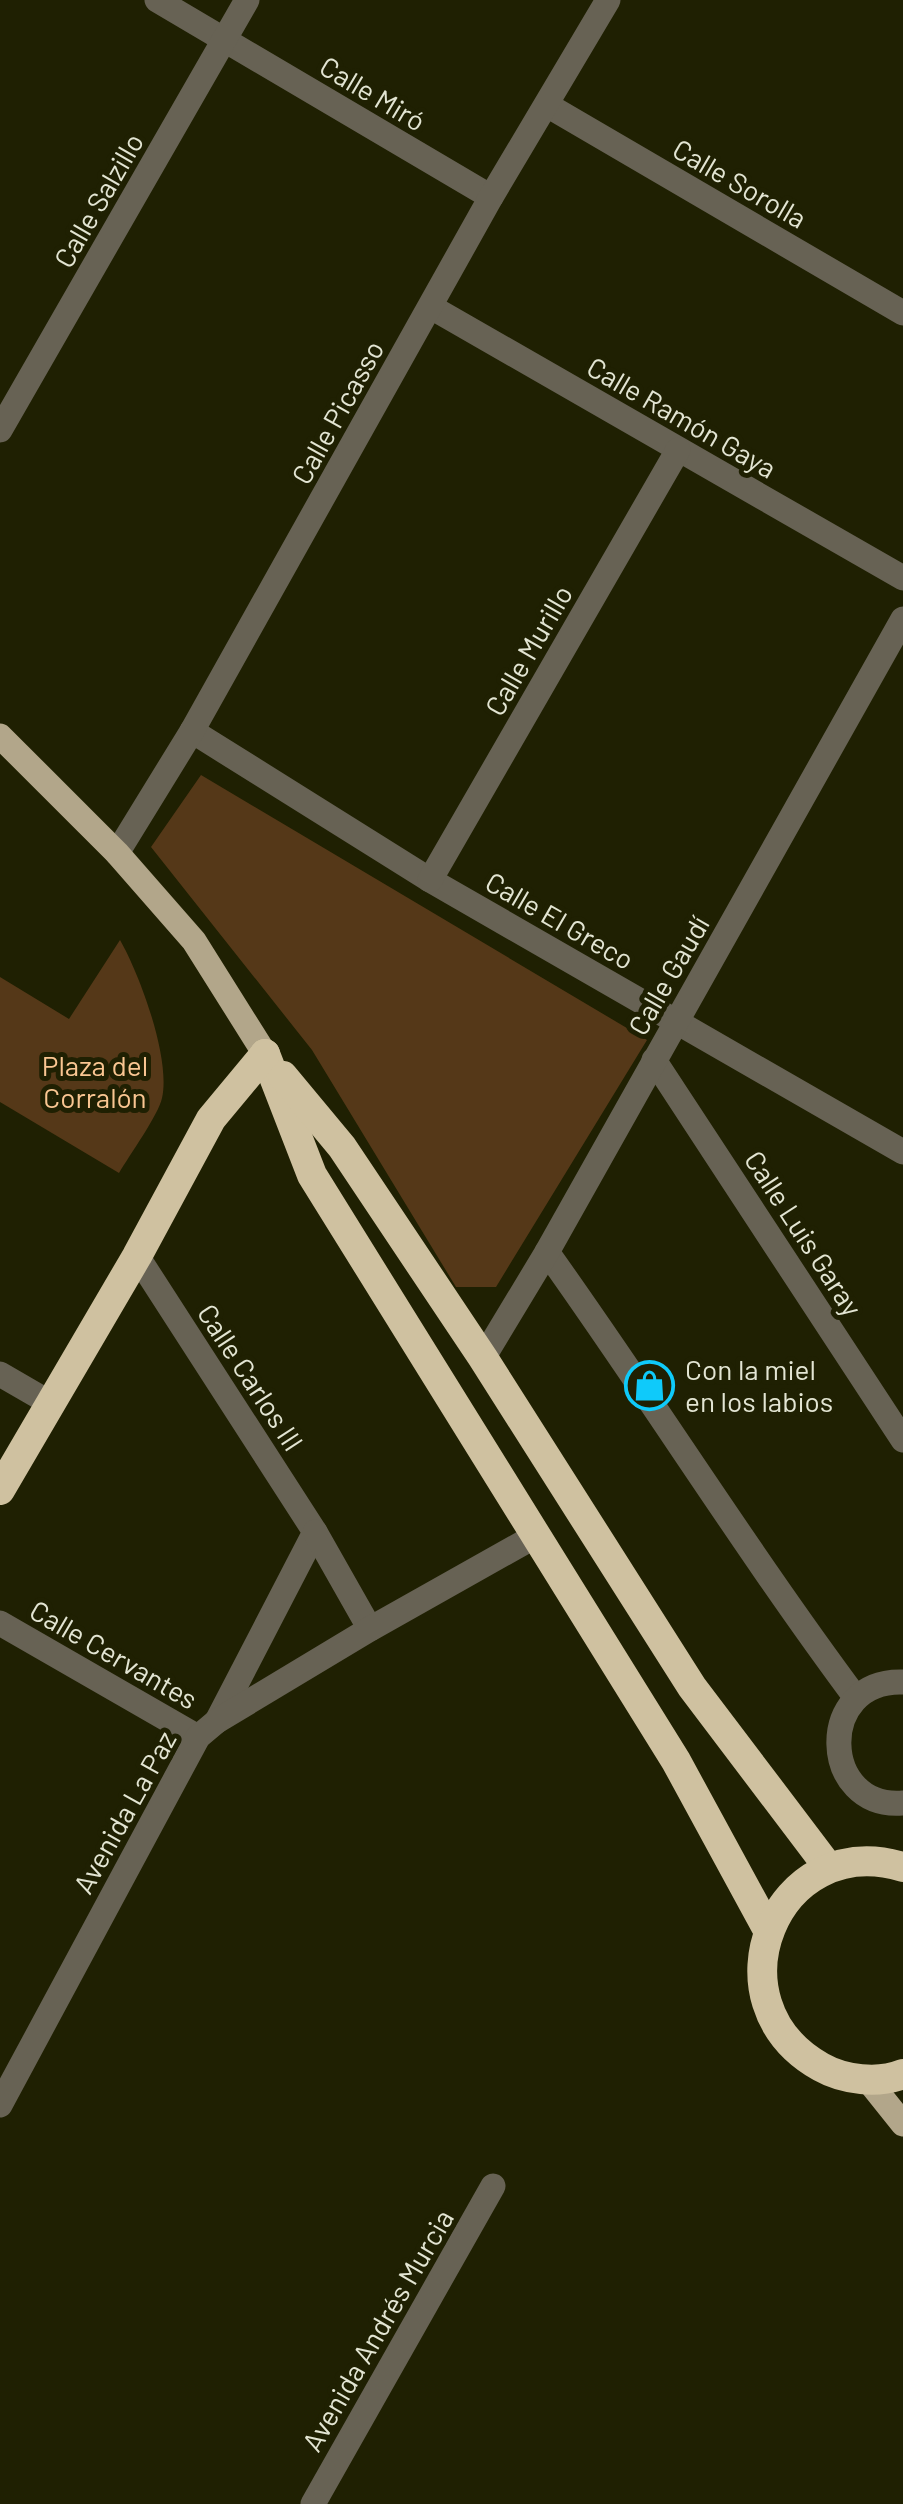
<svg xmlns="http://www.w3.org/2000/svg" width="903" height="2504" font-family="Barlow,sans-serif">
	<rect width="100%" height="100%" fill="#1f2002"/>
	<!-- green -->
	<g fill="#553818">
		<path d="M201,775L647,1040L496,1287H456L312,1050L151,847Z"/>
		<path d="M120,940C140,975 171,1059 162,1098C159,1114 129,1156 119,1173L0,1102V977L69,1019Z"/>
	</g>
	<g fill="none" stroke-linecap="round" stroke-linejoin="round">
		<!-- minor -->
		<g stroke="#676254" stroke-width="25">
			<path d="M157,0L491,197"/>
			<path d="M547,105L903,313"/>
			<path d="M431,307L903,578"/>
			<path d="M0,430L247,0"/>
			<path d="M192,731L430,880L903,1152"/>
			<path d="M117,853L192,731L491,197L608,0"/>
			<path d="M430,880L678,450"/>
			<path d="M654,1060L903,1440"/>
			<path d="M547,1252C652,1399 748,1553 856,1698"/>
			<path d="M137,1256L315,1532L217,1721"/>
			<path d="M483,1358L547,1252L903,619"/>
			<path d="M0,1374L50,1403"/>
			<path d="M315,1532L370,1629"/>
			<path d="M0,1623L198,1737"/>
			<path d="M903,1682C815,1679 820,1810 903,1803"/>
			<path d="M0,2105L198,1737L217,1721L370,1629L537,1535"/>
			<path d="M313,2504L493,2186"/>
		</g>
		<!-- major -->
		<g stroke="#b2a68a" stroke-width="25">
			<path d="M0,736L117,853L194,941L265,1054"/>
			<path d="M867,2079L903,2124"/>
		</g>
		<!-- highway -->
		<g stroke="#cfc1a0" stroke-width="30">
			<path d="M265,1054L312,1175L676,1761L768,1930"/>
			<path d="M283,1076L342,1147L483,1358L692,1687L829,1868"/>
			<path d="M0,1490L137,1256L211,1119L265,1054"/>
			<path d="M903,1867C776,1828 705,2002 821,2067C844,2080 878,2084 903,2074"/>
		</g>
	</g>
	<!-- icons -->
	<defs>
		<symbol id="shop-ring" viewBox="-11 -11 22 22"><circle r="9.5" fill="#1f2002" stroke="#0fcafa" stroke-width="1.5"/><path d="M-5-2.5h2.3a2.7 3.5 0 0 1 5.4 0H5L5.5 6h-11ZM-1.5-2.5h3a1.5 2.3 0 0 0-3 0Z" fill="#0fcafa"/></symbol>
	</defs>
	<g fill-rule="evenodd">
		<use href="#shop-ring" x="622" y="1358" width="55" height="55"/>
	</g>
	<g text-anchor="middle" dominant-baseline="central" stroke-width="10" stroke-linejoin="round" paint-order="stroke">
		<!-- street labels -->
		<g font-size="28" fill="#e3e5d3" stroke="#1f2002">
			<text transform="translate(373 93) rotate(31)">Calle Miró</text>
			<text transform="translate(740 183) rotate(30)">Calle Sorolla</text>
			<text transform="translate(98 200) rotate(-60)">Calle Salzillo</text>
			<text transform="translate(337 412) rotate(-61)">Calle Picasso</text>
			<text transform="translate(682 417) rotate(30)">Calle Ramón Gaya</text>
			<text transform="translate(528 650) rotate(-60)">Calle Murillo</text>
			<text transform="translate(560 920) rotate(30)">Calle El Greco</text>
			<text transform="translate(668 975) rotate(-60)">Calle Gaudí</text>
			<text transform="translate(804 1233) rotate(57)">Calle Luis Garay</text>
			<text transform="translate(251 1377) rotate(57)">Calle Carlos III</text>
			<text transform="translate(114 1654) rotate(30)">Calle Cervantes</text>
			<text transform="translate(124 1812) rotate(-61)">Avenida La Paz</text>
			<text transform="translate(377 2330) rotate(-60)">Avenida Andrés Murcia</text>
		</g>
		<!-- park labels -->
		<g font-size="28" fill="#fac692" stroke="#1f2002">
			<text x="95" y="1065">Plaza del<tspan x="95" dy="32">Corralón</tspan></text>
		</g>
		<!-- poi labels -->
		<g font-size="28" fill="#e3e5d3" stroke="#1f2002" text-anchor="start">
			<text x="685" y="1369">Con la miel<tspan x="685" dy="32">en los labios</tspan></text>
		</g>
	</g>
</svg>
